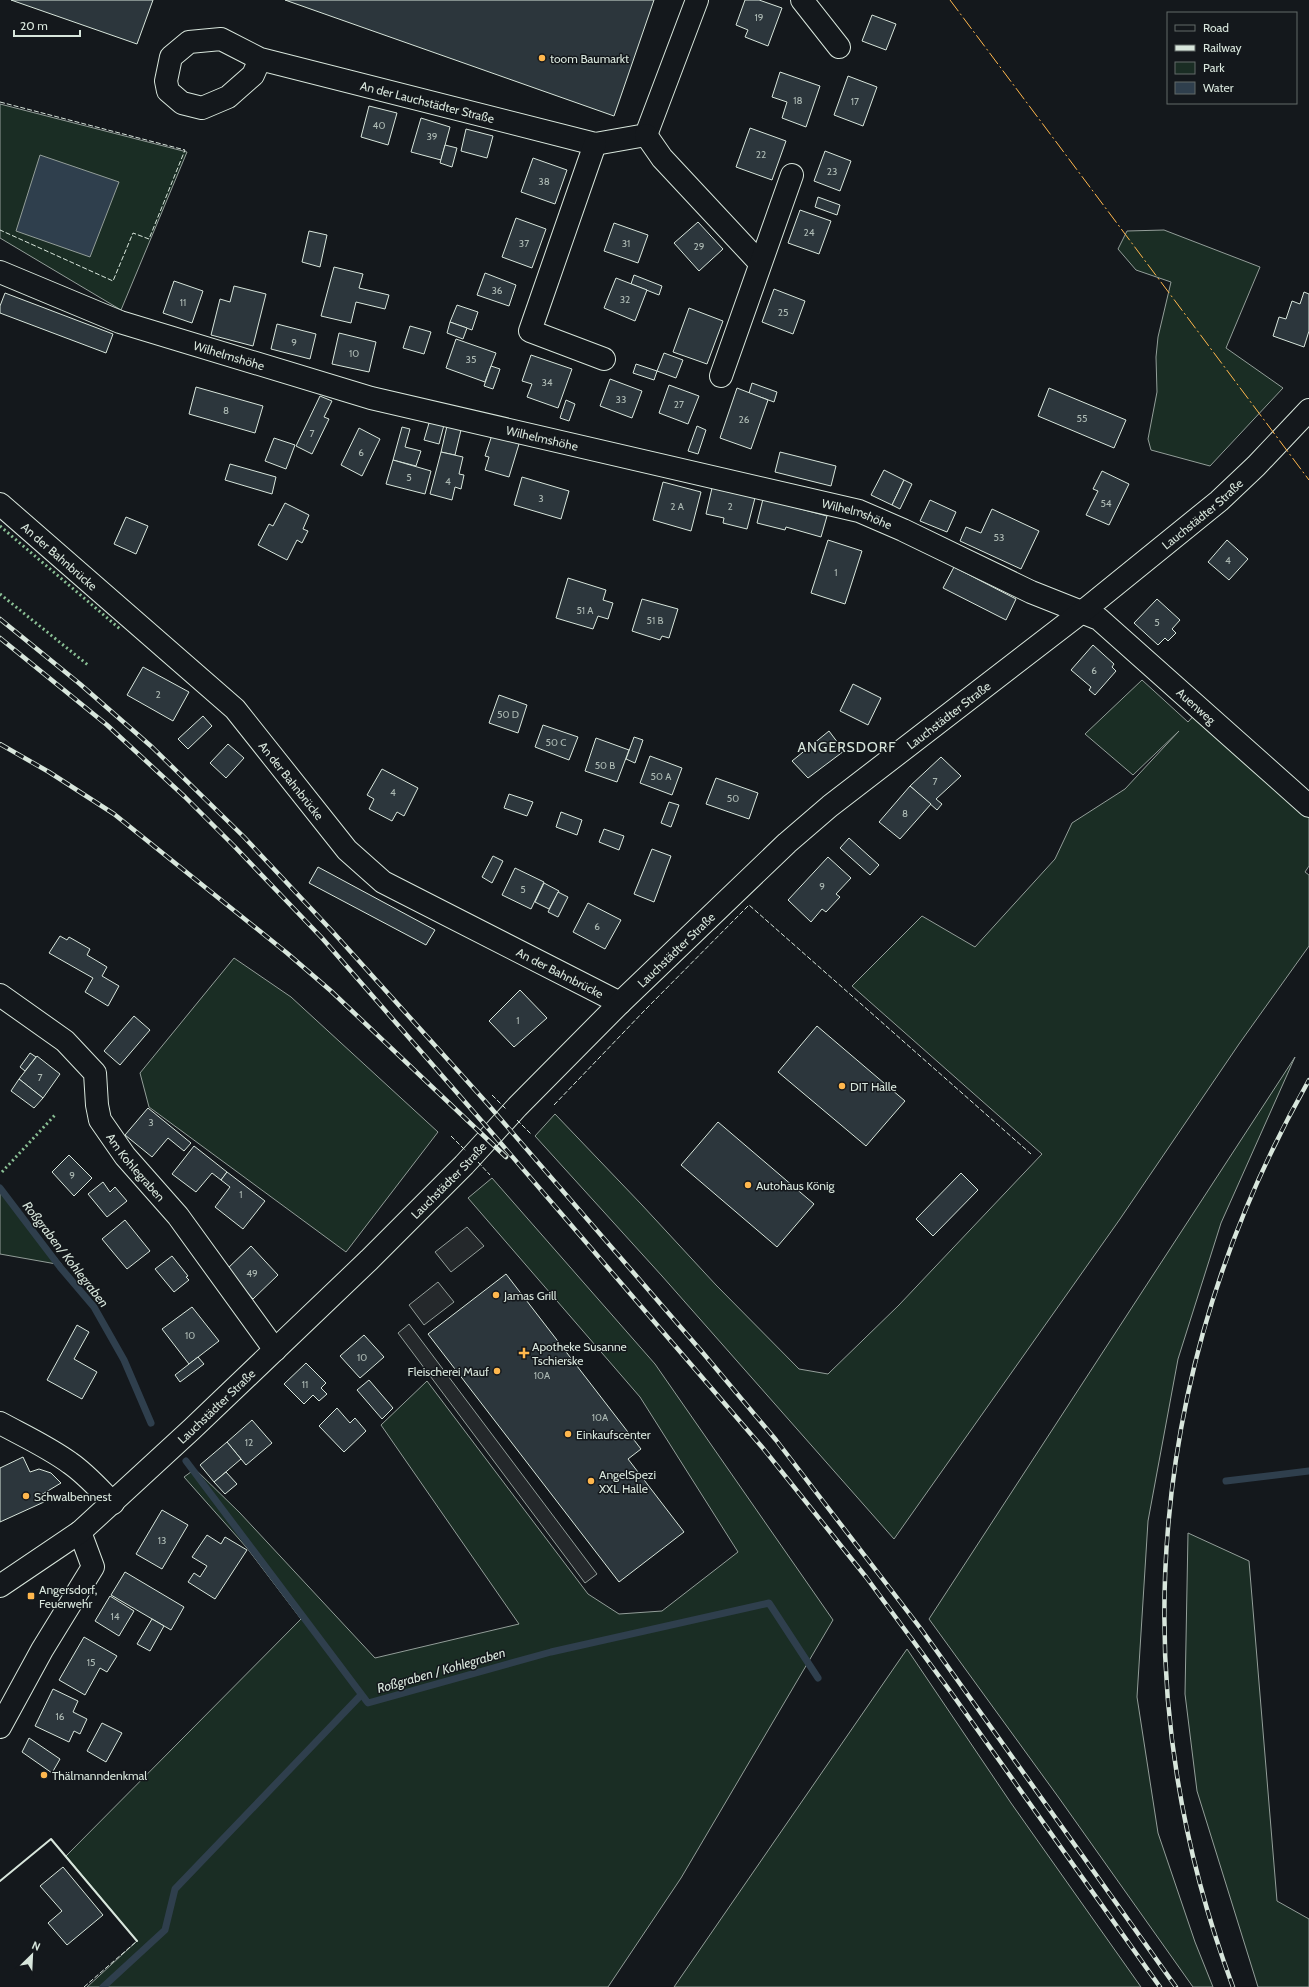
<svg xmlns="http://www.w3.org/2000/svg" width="1309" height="1987" font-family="Cabin,sans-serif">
	<rect width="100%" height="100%" fill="#14181c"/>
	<!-- green -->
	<g fill="#1a2d24" stroke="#939e99">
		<path d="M0,104L187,152L121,310L0,238Z"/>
		<path d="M1164,230L1260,267L1226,348L1283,388L1210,466L1151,450L1148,439L1157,392L1156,357L1158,337L1171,282L1136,270L1118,249L1127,231Z"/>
		<path d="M1142,680L1188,722L1197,712L1309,813V866L1305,872L1309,875V946L1239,1044L1120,1219L894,1539L662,1276L535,1136L555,1114L642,1205L716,1285L799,1369L828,1374L899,1305L1042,1154L852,986L922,916L975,947L1055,859L1072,823L1125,789L1179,731L1133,775L1085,734Z"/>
		<path d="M234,958L291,997L438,1132L346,1252L149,1107L140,1073Z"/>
		<path d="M1295,1057L1221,1223L1178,1359L1148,1521L1137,1697L1158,1833L1195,1942L1213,1987H1193L1059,1798L929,1619Z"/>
		<path d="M492,1178L655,1364L833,1620L681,1878L608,1987H87L137,1941L66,1856L301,1619L247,1548L184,1477L195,1469L240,1513L375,1658L519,1624L381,1425L427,1381L588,1594L619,1614L662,1611L738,1552L640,1397L468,1198Z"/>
		<path d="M0,1189L62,1265L0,1254Z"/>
		<path d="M1188,1533L1249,1561L1277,1901L1309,1919V1987H1258L1197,1791L1185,1694Z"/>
		<path d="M907,1649L1011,1803L1141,1987H674Z"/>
	</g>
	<!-- parking -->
	<g fill="#24282b" stroke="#939e99">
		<path d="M467,1227L484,1246L451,1272L435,1252Z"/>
		<path d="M438,1282L454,1302L424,1325L409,1305Z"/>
		<path d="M409,1324L597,1574L585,1583L398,1333Z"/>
	</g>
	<!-- water -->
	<path fill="#2f3f4d" stroke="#939e99" d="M40,155L119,182L90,257L16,231Z"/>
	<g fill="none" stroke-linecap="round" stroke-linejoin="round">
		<!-- stream -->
		<g stroke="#2f3f4d" stroke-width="7">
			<path d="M0,1188L60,1267L94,1307L124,1360L151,1423"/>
			<path d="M186,1461L368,1703L551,1652L769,1603L818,1678"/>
			<path d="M1226,1481L1309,1471"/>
			<path d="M103,1987L165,1930L175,1889L361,1695"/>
		</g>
	</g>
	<!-- building -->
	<g fill="#2c363c" stroke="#d8e6dc">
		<path d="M11,0H153L137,44Z"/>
		<path d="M285,0H654L614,116Z"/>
		<path d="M745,0H759L782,8L768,46L745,37L748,30L736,25Z"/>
		<path d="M872,15L896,24L886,50L862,41Z"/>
		<path d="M780,72L820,86L806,127L782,118L787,102L772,97Z"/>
		<path d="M848,76L877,87L863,126L834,115Z"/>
		<path d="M369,106L397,113L388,145L361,137Z"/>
		<path d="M421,118L450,127L441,160L411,152Z"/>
		<path d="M750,128L786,141L772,180L736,167Z"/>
		<path d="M466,129L493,136L487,158L461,151Z"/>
		<path d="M445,145L457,148L452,167L440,163Z"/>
		<path d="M825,151L851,161L840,191L814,181Z"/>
		<path d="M533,158L567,170L555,204L521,192Z"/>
		<path d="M818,197L840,205L837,215L815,207Z"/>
		<path d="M800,210L831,221L819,254L788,243Z"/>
		<path d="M516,218L546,229L532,268L502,257Z"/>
		<path d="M698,222L723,249L699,271L674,243Z"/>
		<path d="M614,223L648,235L638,263L604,251Z"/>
		<path d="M309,231L327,235L320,267L302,262Z"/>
		<path d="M334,267L363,274L359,288L389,295L385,309L356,302L351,323L321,316Z"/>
		<path d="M485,273L516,285L509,306L477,295Z"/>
		<path d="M634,275L662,286L659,295L631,284Z"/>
		<path d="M616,278L647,290L635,321L604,308Z"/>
		<path d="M174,281L203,291L192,323L163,313Z"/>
		<path d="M234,286L266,294L253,346L211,335L220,299L230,302Z"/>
		<path d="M774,289L805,301L793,334L762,322Z"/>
		<path d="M1304,292L1309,294V331L1304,347L1273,336L1279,317L1286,319L1292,301L1300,304Z"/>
		<path d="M5,293L113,334L106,353L0,313V306Z"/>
		<path d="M457,305L478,312L472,330L450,322Z"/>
		<path d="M689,308L723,321L707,364L673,352Z"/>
		<path d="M450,322L467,328L463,339L447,333Z"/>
		<path d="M277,324L316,334L310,359L271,349Z"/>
		<path d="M410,326L431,332L424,354L403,348Z"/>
		<path d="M339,333L376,342L369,372L332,364Z"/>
		<path d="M456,339L496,353L485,382L446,368Z"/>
		<path d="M664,353L683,360L676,378L657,371Z"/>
		<path d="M531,355L572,369L558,408L527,397L532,384L522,381Z"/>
		<path d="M636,364L657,371L654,380L633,373Z"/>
		<path d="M491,366L500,369L493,389L484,386Z"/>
		<path d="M610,379L642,391L632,418L600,406Z"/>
		<path d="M752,383L777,392L774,402L749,393Z"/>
		<path d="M669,385L699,396L688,424L659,413Z"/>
		<path d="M196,387L263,406L255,433L189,414Z"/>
		<path d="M737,388L768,400L751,449L720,438Z"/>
		<path d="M1049,388L1126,420L1114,448L1038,416Z"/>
		<path d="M320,396L332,401L324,417L329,419L312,454L296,446Z"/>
		<path d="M566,400L575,404L569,421L560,418Z"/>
		<path d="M429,423L444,425L439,444L424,440Z"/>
		<path d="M447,426L461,430L455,455L441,452Z"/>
		<path d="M697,426L706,430L698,454L688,451Z"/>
		<path d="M402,427L410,429L405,447L421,451L416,466L393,460Z"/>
		<path d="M359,428L380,439L362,476L341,465Z"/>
		<path d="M492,435L519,444L509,477L485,470L489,457L485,456Z"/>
		<path d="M274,438L295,445L286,469L265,461Z"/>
		<path d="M441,452L463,457L459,474L464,475L461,489L455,487L452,500L430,494Z"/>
		<path d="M780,452L836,466L831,486L775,472Z"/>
		<path d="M393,460L431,471L425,494L386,484Z"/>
		<path d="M230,464L276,477L272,494L225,480Z"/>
		<path d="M884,470L904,480L892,505L871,495Z"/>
		<path d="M1102,471L1129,484L1109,525L1086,515L1098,491L1093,489Z"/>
		<path d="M522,477L569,491L561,519L514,505Z"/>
		<path d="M904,480L912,484L900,509L892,505Z"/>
		<path d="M663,482L701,492L691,531L653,520Z"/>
		<path d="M712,488L755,498L747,529L723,523L724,518L706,514Z"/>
		<path d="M763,499L827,516L821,537L786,527L785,530L757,523Z"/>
		<path d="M930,500L956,512L947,532L920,521Z"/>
		<path d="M285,503L309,515L303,529L308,531L302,543L297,540L287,560L258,545L269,524L273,526Z"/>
		<path d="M992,509L1039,531L1021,569L960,541L966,527L981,533Z"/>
		<path d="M126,517L148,526L136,554L114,544Z"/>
		<path d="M828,540L862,551L845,604L811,593Z"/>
		<path d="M1227,540L1248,559L1229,580L1208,562Z"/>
		<path d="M954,567L1016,599L1006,620L943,588Z"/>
		<path d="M568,578L606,590L603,600L613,603L608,619L598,616L593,629L556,618Z"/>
		<path d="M642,599L678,609L669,638L662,636L660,640L632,631Z"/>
		<path d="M1157,599L1180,620L1172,629L1176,633L1168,641L1165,638L1158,645L1134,623Z"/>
		<path d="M1093,645L1114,664L1112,667L1116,671L1095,695L1089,690L1091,687L1071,670Z"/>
		<path d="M143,667L189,692L173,721L127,695Z"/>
		<path d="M853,684L881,698L868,725L840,711Z"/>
		<path d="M499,695L527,705L518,733L489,723Z"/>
		<path d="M203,716L212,726L188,749L178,739Z"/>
		<path d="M543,725L578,737L569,760L535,747Z"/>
		<path d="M829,731L844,751L808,778L792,761Z"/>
		<path d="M634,737L643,740L635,763L626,759Z"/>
		<path d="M596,738L629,750L617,782L585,771Z"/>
		<path d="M228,744L244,758L226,778L210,763Z"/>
		<path d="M650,756L682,768L672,795L640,783Z"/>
		<path d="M941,757L961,776L936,799L942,804L937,810L910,786Z"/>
		<path d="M382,769L418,788L404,816L397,812L392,821L369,809L374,799L367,795Z"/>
		<path d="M716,778L758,793L749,819L706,804Z"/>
		<path d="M910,786L931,804L900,839L879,822Z"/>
		<path d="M509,794L533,802L527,816L504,808Z"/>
		<path d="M669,802L679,805L671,827L661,823Z"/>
		<path d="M561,812L582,820L577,835L556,827Z"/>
		<path d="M604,829L624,836L619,850L599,842Z"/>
		<path d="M849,838L879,865L870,875L840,848Z"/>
		<path d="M652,849L671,856L654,902L634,894Z"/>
		<path d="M493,856L503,861L492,883L482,877Z"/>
		<path d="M828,857L851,878L836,894L840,897L826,912L822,909L811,922L788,900Z"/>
		<path d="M318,867L435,930L426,945L309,883Z"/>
		<path d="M515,868L544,882L531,909L502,895Z"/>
		<path d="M544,883L559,891L549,909L535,902Z"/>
		<path d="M558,892L568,897L558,917L548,912Z"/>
		<path d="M588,903L621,920L605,949L573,932Z"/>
		<path d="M60,936L67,940L69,937L90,949L87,955L107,967L102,976L119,986L108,1006L85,992L93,978L49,953Z"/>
		<path d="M520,990L547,1018L514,1047L489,1021Z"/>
		<path d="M134,1016L150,1030L120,1065L104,1051Z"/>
		<path d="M817,1026L905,1101L866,1146L778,1072Z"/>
		<path d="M30,1053L36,1057L25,1071L20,1067Z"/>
		<path d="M37,1056L60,1074L43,1098L19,1079Z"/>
		<path d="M19,1079L43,1098L34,1108L11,1091Z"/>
		<path d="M148,1108L191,1143L184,1151L168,1138L152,1157L125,1135Z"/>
		<path d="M718,1122L814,1204L777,1247L681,1165Z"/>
		<path d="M194,1146L227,1172L221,1180L212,1173L196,1192L172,1174Z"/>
		<path d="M69,1155L92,1178L74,1196L52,1172Z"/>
		<path d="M227,1172L265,1201L243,1229L215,1207L230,1187L221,1180Z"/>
		<path d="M961,1173L978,1190L933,1236L916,1219Z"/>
		<path d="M103,1182L110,1192L115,1187L127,1201L107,1217L88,1194Z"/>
		<path d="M125,1220L150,1251L127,1269L102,1239Z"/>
		<path d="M251,1246L278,1275L253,1299L226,1270Z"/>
		<path d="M172,1256L188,1276L186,1277L189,1280L174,1292L155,1269Z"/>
		<path d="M506,1274L641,1449L628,1459L684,1532L619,1582L428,1334Z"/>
		<path d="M192,1307L219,1341L189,1364L162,1329Z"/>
		<path d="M77,1325L89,1332L74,1359L97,1372L82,1399L47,1380Z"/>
		<path d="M364,1335L384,1357L360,1378L340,1356Z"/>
		<path d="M198,1357L204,1364L180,1382L175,1375Z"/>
		<path d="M306,1363L326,1383L321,1388L327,1394L319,1401L313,1395L304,1404L284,1384Z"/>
		<path d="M369,1380L393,1408L382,1419L357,1390Z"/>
		<path d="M337,1408L350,1423L355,1418L366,1431L344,1452L319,1426Z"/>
		<path d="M252,1420L272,1443L246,1465L227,1442Z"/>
		<path d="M227,1442L241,1459L214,1482L200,1465Z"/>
		<path d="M23,1457L30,1472L39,1469L51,1473L61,1483L41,1495L44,1502L0,1522V1468Z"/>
		<path d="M226,1472L237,1484L225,1494L214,1482Z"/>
		<path d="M162,1510L188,1525L162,1569L136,1554Z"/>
		<path d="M207,1535L221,1544L225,1537L247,1550L215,1599L188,1582L194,1573L200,1577L207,1566L192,1557Z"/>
		<path d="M125,1572L184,1607L171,1630L111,1595Z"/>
		<path d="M110,1596L134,1611L119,1636L95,1621Z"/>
		<path d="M152,1619L164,1626L150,1651L137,1644Z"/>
		<path d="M84,1637L117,1656L107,1672L100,1668L85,1695L59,1680Z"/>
		<path d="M53,1689L78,1701L73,1712L87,1719L80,1734L74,1731L69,1742L35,1726Z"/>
		<path d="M102,1723L122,1733L106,1762L87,1751Z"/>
		<path d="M29,1738L60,1759L52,1773L22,1752Z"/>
		<path d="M63,1867L103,1915L67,1945L48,1923L62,1911L40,1886Z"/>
	</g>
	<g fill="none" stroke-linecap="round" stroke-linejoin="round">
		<defs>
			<g id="minor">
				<path d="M802,0L839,47"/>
				<path id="s1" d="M260,59L253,75L228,97L202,108L182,103L168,91L166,81L171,57L189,42L221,39L260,59L595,144L646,135L697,0"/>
				<path d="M646,135L662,158L760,263"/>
				<path d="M595,144L530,331L604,359"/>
				<path id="s2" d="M0,272L120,322L371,398L859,511L903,530L1031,592L1099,619L1309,806"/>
				<path d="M721,376L792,175"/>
				<path id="s3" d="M0,504L235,709L347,850L383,882L620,1003"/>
				<path id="s4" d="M0,995L65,1041L95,1073L97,1105L100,1120L125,1156L178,1216L275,1350"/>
				<path d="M0,1423C24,1436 48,1447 70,1463C86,1474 99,1489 113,1503"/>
				<path d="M0,1727L42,1650L93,1567L80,1532"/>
			</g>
			<g id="major">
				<path id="s5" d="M0,1586L80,1532L192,1429L369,1260L464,1165L517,1107L620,1003L787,843L830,806L1087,608L1219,501L1256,466L1309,410"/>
			</g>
		</defs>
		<!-- minor casing -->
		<use href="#minor" stroke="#d8e6dc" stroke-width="24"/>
		<!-- major casing -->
		<use href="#major" stroke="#d8e6dc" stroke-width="24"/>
		<!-- minor -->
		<use href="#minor" stroke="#14181c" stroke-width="22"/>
		<!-- major -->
		<use href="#major" stroke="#14181c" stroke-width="22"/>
		<defs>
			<g id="rail">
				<path d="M0,619L80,684L152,747L244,837L332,931L485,1101L703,1353L776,1440L921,1629L1176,1987"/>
				<path d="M0,638L107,725L185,797L234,846L322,938L486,1126L762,1447L866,1577L950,1691L1160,1987"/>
				<path d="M0,744L49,772L114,814L287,953L331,991L506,1157"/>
				<path d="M1233,1987C1119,1682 1149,1362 1309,1080"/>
			</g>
		</defs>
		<!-- rail casing -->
		<use href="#rail" stroke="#d8e6dc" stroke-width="4.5"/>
		<!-- rail -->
		<use href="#rail" stroke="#14181c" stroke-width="3" stroke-dasharray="9" stroke-linecap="butt"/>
		<!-- hedge -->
		<g stroke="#8ac095" stroke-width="3" stroke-dasharray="2 3" stroke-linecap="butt">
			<path d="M0,526L120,629"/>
			<path d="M0,594L88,665"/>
			<path d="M2,1172L55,1115"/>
		</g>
		<!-- fence -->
		<g stroke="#d8e6dc" stroke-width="1" stroke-dasharray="5 2" stroke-linecap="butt">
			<path d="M0,102L185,150L149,239L133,233L113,281L0,230"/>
			<path d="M492,1095L506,1109"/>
			<path d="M554,1105L645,1010L749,905L1031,1154"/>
			<path d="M517,1120L531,1134"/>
			<path d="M451,1136L466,1151"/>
			<path d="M478,1162L490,1175"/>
			<path d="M84,1987L137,1941"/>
		</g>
		<!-- wall -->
		<path stroke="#d8e6dc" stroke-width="2" d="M0,1881L51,1839L137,1941"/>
		<!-- power -->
		<path stroke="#ffb74d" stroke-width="1" stroke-dasharray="14 3 2 3" stroke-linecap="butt" d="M950,0L1309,480"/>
	</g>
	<!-- markers -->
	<g fill="#ffb74d" stroke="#14181c" stroke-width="1.5">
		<circle cx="542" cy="58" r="4"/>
		<circle cx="842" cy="1086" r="4"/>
		<circle cx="748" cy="1185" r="4"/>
		<circle cx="496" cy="1295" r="4"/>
		<path d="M522 1347h4v4h4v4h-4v4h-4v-4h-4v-4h4z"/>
		<circle cx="497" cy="1371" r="4"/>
		<circle cx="568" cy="1434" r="4"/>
		<circle cx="591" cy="1481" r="4"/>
		<circle cx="26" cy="1496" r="4"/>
		<rect x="27" y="1592" width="8" height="8" rx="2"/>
		<circle cx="44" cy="1775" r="4"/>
	</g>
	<g text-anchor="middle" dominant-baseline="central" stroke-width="3" stroke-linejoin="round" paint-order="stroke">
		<!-- number labels -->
		<g font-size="10" fill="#adbab4">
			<text x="759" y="17">19</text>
			<text x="798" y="100">18</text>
			<text x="855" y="101">17</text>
			<text x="379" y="125">40</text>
			<text x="432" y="136">39</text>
			<text x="761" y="154">22</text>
			<text x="832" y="171">23</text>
			<text x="544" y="181">38</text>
			<text x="809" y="232">24</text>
			<text x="524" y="243">37</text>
			<text x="626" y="243">31</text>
			<text x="699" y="246">29</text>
			<text x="497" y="290">36</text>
			<text x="625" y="299">32</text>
			<text x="183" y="302">11</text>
			<text x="783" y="312">25</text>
			<text x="294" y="342">9</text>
			<text x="354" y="353">10</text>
			<text x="471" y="359">35</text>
			<text x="547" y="382">34</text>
			<text x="621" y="399">33</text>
			<text x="679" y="404">27</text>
			<text x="226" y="410">8</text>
			<text x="1082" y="418">55</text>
			<text x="744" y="419">26</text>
			<text x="312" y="433">7</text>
			<text x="361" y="452">6</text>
			<text x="409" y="477">5</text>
			<text x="448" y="481">4</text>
			<text x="541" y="498">3</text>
			<text x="1106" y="503">54</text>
			<text x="677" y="506">2 A</text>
			<text x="730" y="506">2</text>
			<text x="999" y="537">53</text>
			<text x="1228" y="560">4</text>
			<text x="836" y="572">1</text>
			<text x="585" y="610">51 A</text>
			<text x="655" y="620">51 B</text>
			<text x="1157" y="622">5</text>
			<text x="1094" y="670">6</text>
			<text x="158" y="694">2</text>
			<text x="508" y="714">50 D</text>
			<text x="556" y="742">50 C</text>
			<text x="605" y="765">50 B</text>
			<text x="661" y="776">50 A</text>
			<text x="935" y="781">7</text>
			<text x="393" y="792">4</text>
			<text x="733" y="798">50</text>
			<text x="905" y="813">8</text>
			<text x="822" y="886">9</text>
			<text x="523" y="889">5</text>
			<text x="597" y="926">6</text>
			<text x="518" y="1020">1</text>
			<text x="40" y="1077">7</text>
			<text x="151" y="1122">3</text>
			<text x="72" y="1175">9</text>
			<text x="241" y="1194">1</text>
			<text x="252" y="1273">49</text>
			<text x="190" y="1335">10</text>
			<text x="362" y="1357">10</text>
			<text x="542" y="1375">10A</text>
			<text x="305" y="1384">11</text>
			<text x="600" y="1417">10A</text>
			<text x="249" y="1442">12</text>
			<text x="162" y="1540">13</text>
			<text x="115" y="1616">14</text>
			<text x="91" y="1662">15</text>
			<text x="60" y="1716">16</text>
		</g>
		<!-- poi labels -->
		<g font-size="12" fill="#d8e6dc" stroke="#14181c" text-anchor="start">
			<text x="550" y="58">toom Baumarkt</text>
			<text x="850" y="1086">DIT Halle</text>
			<text x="756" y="1185">Autohaus König</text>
			<text x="504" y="1295">Jamas Grill</text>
			<text x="532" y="1346">Apotheke Susanne<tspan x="532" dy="14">Tschierske</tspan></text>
			<text x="489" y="1371" text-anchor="end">Fleischerei Mauf</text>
			<text x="576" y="1434">Einkaufscenter</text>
			<text x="599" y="1474">AngelSpezi<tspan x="599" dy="14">XXL Halle</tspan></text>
			<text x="34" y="1496">Schwalbennest</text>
			<text x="39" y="1589">Angersdorf,<tspan x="39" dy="14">Feuerwehr</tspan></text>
			<text x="52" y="1775">Thälmanndenkmal</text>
		</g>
		<!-- street labels -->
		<g font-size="12" fill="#d8e6dc" stroke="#14181c">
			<text stroke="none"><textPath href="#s1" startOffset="425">An der Lauchstädter Straße</textPath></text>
			<text stroke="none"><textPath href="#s2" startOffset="244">Wilhelmshöhe</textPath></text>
			<text stroke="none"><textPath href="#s2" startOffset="568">Wilhelmshöhe</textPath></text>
			<text stroke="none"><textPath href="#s5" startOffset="1614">Lauchstädter Straße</textPath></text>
			<text stroke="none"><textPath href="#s2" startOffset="892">Wilhelmshöhe</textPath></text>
			<text stroke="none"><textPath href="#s3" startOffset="79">An der Bahnbrücke</textPath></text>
			<text stroke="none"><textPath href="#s2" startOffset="1287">Auenweg</textPath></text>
			<text stroke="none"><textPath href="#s5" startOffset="1290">Lauchstädter Straße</textPath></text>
			<text stroke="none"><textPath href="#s3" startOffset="403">An der Bahnbrücke</textPath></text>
			<text stroke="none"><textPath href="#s5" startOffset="930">Lauchstädter Straße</textPath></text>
			<text stroke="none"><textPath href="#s3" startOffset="739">An der Bahnbrücke</textPath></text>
			<text stroke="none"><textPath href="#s4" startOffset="230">Am Kohlegraben</textPath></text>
			<text stroke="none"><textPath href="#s5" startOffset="606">Lauchstädter Straße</textPath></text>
			<text stroke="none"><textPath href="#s5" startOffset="282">Lauchstädter Straße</textPath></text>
		</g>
		<!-- water labels -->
		<g font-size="13" font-style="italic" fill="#d8e6dc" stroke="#14181c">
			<text transform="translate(66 1254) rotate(52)">Roßgraben/ Kohlegraben</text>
			<text transform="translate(441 1670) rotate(-16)">Roßgraben / Kohlegraben</text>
		</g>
		<!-- quarter labels -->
		<g font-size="14" letter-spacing="1" fill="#d8e6dc" stroke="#14181c">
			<text x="847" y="747">ANGERSDORF</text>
		</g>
	</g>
	<!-- legend -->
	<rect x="1167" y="12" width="130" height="92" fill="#14181c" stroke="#626a69"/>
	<rect x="1175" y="25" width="20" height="6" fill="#14181c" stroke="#626a69"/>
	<text x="1203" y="32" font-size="12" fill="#d8e6dc">Road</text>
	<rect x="1175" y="45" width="20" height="6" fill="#d8e6dc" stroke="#626a69"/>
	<text x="1203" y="52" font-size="12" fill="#d8e6dc">Railway</text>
	<rect x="1175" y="62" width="20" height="12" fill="#1a2d24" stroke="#626a69"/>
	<text x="1203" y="72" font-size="12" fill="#d8e6dc">Park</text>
	<rect x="1175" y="82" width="20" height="12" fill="#2f3f4d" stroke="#626a69"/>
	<text x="1203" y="92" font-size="12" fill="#d8e6dc">Water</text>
	<!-- north arrow -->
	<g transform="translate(32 1955) rotate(24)" stroke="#14181c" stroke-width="3" paint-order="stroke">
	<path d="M0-3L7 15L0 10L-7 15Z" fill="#d8e6dc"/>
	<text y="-6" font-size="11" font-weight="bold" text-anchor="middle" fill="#d8e6dc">N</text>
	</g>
	<!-- scale -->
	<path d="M14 30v6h66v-6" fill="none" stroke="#d8e6dc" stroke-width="2"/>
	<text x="20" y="30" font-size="12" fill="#d8e6dc" stroke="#14181c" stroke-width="3" paint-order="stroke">20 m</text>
</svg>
